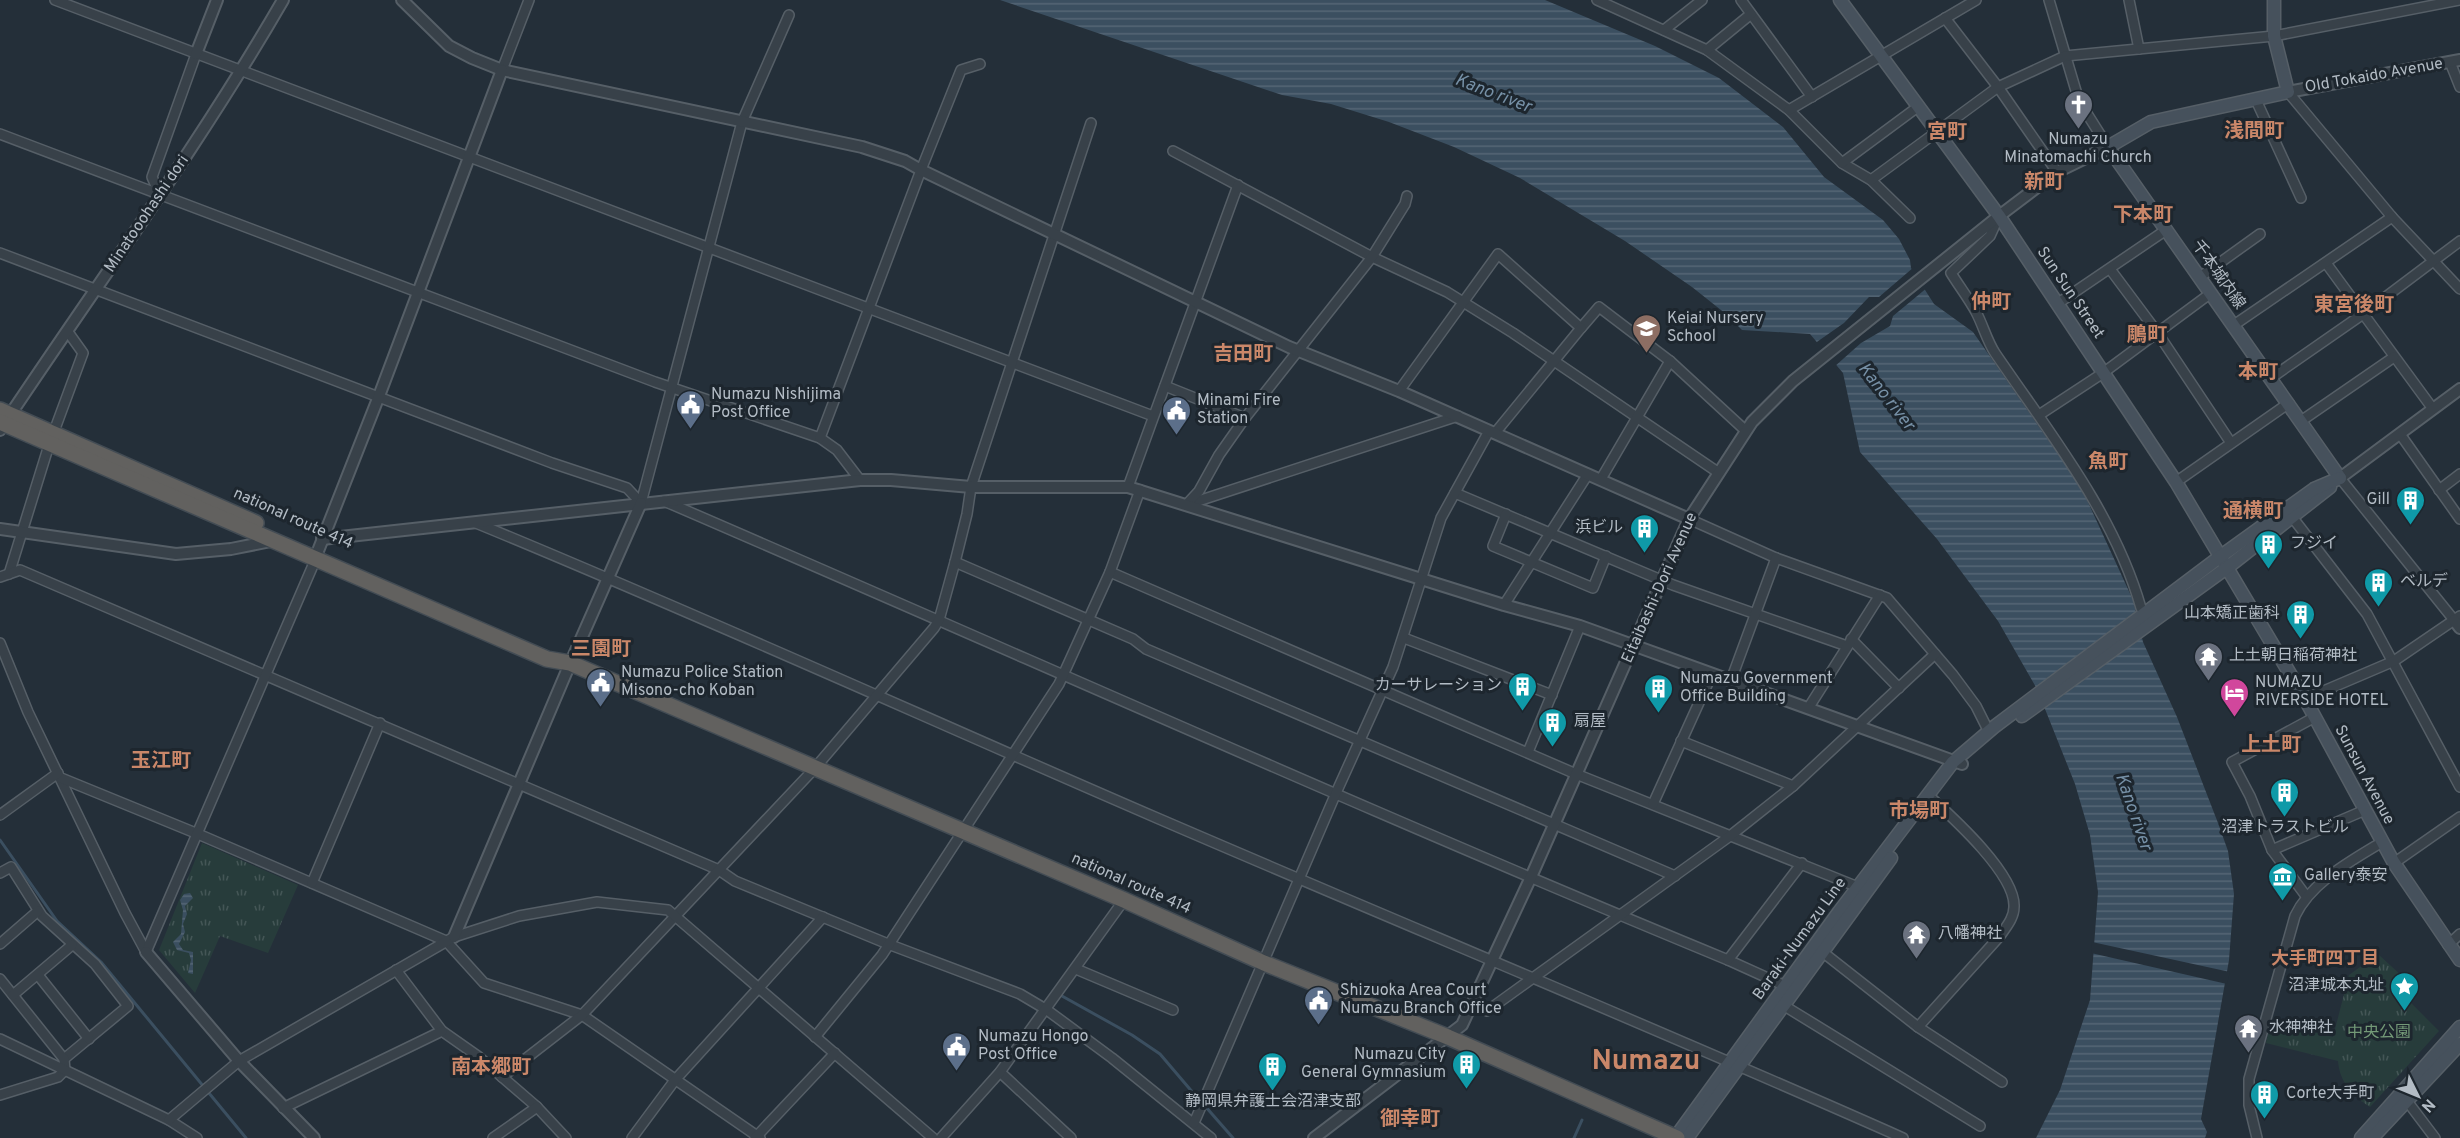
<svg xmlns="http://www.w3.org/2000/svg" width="2460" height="1138" font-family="Overpass,'Noto Sans JP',sans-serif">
	<defs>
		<pattern id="park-tufts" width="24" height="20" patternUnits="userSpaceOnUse" patternTransform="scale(1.5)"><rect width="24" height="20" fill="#273c3b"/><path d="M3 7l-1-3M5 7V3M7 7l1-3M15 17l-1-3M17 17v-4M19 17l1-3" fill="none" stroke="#445656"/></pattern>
		<pattern id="water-rules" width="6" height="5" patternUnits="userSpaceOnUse" patternTransform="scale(1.5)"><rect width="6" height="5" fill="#3b4f60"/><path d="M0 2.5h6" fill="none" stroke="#556675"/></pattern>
	</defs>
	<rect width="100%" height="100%" fill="#242f39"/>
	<!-- park -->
	<g fill="url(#park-tufts)">
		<path d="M202,843L298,885L268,953L220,936L195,993L159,950Z"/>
		<path d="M2378,954L2404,978L2408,1000L2439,1031L2370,1107C2352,1095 2340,1083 2338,1061L2266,1043L2271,1021L2333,1037L2349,975Z"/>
	</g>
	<!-- water -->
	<g fill="url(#water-rules)">
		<path d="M1000,0H1545L1655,46L1719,78L1783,127L1824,177L1883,220L1899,239L1910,260L1911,268L1934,304L1973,332L2067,467L2087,500L2133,600L2143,642L2177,717L2218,823L2228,851L2234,894L2229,960L2201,1119L2207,1132L2205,1138H2036L2060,1090L2090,1000L2098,892L2090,835L2075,784L2037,689L1998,621L1937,539L1860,452L1843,373L1810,334L1742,330L1726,314L1692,287L1625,241L1520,178L1454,147L1389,122L1331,104L1282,95Z"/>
		<path d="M190,893L193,898L185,906L187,914L183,924L185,932L179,944L183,950L193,952V974L188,973L191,960L189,953L177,950L173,942L181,934L183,910L180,900L184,894Z"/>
	</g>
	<!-- pier -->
	<g fill="#242f39">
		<path d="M1914,267L1928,287L1893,316L1890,326L1861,343L1834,367L1814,344L1844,323L1869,297H1879Z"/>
		<path d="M2092,942L2230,972L2227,984L2091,953Z"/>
	</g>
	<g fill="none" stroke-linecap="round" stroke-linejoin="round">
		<!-- stream -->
		<g stroke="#3b4f60" stroke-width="3">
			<path d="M0,840L57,921L101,962L246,1138"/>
			<path d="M1062,996L1132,1035L1160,1054L1200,1101"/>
			<path d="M1205,1106L1233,1138"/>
			<path d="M1574,1138L1582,1120"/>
		</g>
		<defs>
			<g id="minor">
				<path d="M55,0L1153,416"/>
				<path d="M1597,0L1707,50L1789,110L1842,163L1871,180L1910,218"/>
				<path d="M1741,0L1812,97"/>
				<path d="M2049,0L2079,101L2108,147"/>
				<path d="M2129,0L2139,49"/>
				<path d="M1945,18L1998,87L2057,172"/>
				<path d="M1664,30L1702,0"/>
				<path d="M1707,50L1751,14"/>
				<path d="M2450,62L2460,87"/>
				<path d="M502,70L529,0"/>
				<path d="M2288,92L2392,217L2460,289"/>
				<path d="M2256,100L2301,198"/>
				<path d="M1789,110L1976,0"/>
				<path d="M0,134L655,382L820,438L837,450L860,480"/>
				<path d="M1173,151L1372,257L1447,292L1513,333L1719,473"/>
				<path d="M1842,163L1919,106"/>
				<path d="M1871,180L1998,87L2065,56L2274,36L2460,0"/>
				<path d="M160,195L152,177L196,54"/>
				<path d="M1999,216L1990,236L1951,273C1959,286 1969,299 1976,312C1983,325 1987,341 1995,353C2050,434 2114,513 2141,608"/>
				<path d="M0,253L552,463L627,488L641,503"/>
				<path d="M2326,263L2433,409"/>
				<path d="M2110,269L2157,332L2231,443"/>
				<path d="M2200,277L2260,234"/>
				<path d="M2057,304L2166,230"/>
				<path d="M2234,325L2392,217"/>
				<path d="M2271,378L2363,314L2460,241"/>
				<path d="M1165,386L1245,418"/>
				<path d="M1399,391L1498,254L1581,328L1599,307L1670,361L1746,431"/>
				<path d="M2039,415L2103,373L2211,293"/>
				<path d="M2301,421L2394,357"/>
				<path d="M1495,433L1581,328"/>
				<path d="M2400,434L2460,519"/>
				<path d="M820,438L921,170L961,70L980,64"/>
				<path d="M2340,478L2454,620"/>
				<path d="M1601,479L1670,361"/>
				<path d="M2176,482L2289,403"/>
				<path d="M1128,487L1238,185"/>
				<path d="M2439,490L2460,474"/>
				<path d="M1455,493L1673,585L1847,646"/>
				<path d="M664,501C1019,654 1371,813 1728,960L1781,984L1784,988"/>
				<path d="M641,503L742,122L789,15"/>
				<path d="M1189,504L1458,416"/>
				<path d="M1186,505L1199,491L1219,455L1245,418L1372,257L1405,204L1407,196"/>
				<path d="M2289,513L2367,614L2460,787"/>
				<path d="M1506,514L1493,546L1593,588L1606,556"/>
				<path d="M1689,519L1776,558L1887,598L1953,675L1976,706L1986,726"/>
				<path d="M476,523C705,617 930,720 1157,818C1405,925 1656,1028 1903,1138"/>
				<path d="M955,562L1133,639L1146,649L1675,876"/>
				<path d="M1110,572L1576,774L1858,887"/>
				<path d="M9,574L49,445L83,353L68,332"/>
				<path d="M0,577L20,570L719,870L735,881L888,944L1020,994L1047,1010L1112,1058L1211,1138"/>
				<path d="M1504,605L1588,474"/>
				<path d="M1404,638L1552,695"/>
				<path d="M1851,639L1899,688"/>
				<path d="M0,643L28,712L125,913L146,952"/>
				<path d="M1731,680L1776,558"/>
				<path d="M2305,699L2394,661L2460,616"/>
				<path d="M1809,707L1880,595"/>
				<path d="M1681,741L1793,786"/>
				<path d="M1528,752L1580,626"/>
				<path d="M61,778L198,834L446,941L484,983L582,1015L760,1138"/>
				<path d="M1653,804L1712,674"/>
				<path d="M0,815L58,773"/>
				<path d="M2272,850L2365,810"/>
				<path d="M2394,863L2460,817"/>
				<path d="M0,873L11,867L42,916L95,964L128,1006L64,1059"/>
				<path d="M312,883L380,723"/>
				<path d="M2306,896L2272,850L2250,796L2232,762L2315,717"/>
				<path d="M0,944L38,911"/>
				<path d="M2448,945L2460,934"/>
				<path d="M1820,950L1918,1027L2002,1082"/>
				<path d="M146,952L317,556"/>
				<path d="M1728,960L1802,863"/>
				<path d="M1076,969L1173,1010"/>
				<path d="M396,970L442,1031L479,1057L537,1107L566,1138"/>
				<path d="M38,975L89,1039"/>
				<path d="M0,979L64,1059L65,1070L58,1077L0,1095"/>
				<path d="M13,995L72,945"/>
				<path d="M1783,1005L1980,1126"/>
				<path d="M1487,1011L1730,836L1793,786L1935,654"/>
				<path d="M1918,1027L2000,936C2006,927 2014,918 2014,907C2016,874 1951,816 1928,795"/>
				<path d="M815,1037L882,955L1059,684L1110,572L1140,490"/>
				<path d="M0,1039L169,1120L197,1138"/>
				<path d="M1000,1072L1071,1138"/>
				<path d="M502,1077L582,1015L815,768L934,628L939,620L955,562L967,514L971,487L1091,123"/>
				<path d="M2407,1101L2435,1138"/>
				<path d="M283,1108L442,1031"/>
				<path d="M169,1120L239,1061L454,937L519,916L597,902L668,910L933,1138"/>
				<path d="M1194,1123L1336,793L1393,667L1441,518L1489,431"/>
				<path d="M493,1138L537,1107"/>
				<path d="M632,1138L675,1080L823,917"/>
				<path d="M755,1138L835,1053"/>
				<path d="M941,1138L1000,1072L1124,900"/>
				<path d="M2257,1138L2249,1105V1079L2295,916C2311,882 2351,861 2382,842"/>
			</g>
			<g id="tertiary">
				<path d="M402,0L449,46L472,58L502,70L862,147L905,161L921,170L1289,347L1399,391L1689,519"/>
				<path d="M196,54L217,0"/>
				<path d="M2288,92L2460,60"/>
				<path d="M0,430C95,287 197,149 283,0"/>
				<path d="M2340,478L2460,389"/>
				<path d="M0,529L176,554L231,549L271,541"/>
				<path d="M322,539L860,480H891L971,487H1128L1504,605L1580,626L1962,764"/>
				<path d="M318,551L379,396L502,70"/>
				<path d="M2454,620L2460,628"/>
				<path d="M454,937L566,673L641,503"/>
				<path d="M146,952L239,1061L314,1138"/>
				<path d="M1314,1138L1462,1025L1531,877L1689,519L1752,422L1793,381L1999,216L2057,172L2108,147"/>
			</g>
			<g id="secondary">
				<path d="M1840,0L1999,216L2176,482L2305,699L2394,863L2460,960"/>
				<path d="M2274,0V36L2288,92L2151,122L2108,147L2340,478"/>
				<path d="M2022,716L2228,567L2330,487"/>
				<path d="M1675,1138L1839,912L1953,762L1994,727L2221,556L2314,489L2340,478"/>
				<path d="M1687,1138L1891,858"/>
				<path d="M2361,1138L2460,1027"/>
				<path d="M2372,1138L2460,1044"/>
			</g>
			<g id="trunk">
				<path d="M0,410L256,523"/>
				<path d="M0,422L547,659L570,663L1124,900L1264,963L1448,1037L1677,1138"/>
			</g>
		</defs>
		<!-- minor casing -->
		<use href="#minor" stroke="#565f67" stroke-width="12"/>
		<!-- tertiary casing -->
		<use href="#tertiary" stroke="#565f67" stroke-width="14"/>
		<!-- secondary casing -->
		<use href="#secondary" stroke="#565f67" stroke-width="15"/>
		<!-- trunk casing -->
		<use href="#trunk" stroke="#434c54" stroke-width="18"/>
		<!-- minor -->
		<use href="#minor" stroke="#384149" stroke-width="9"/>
		<!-- tertiary -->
		<use href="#tertiary" stroke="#384149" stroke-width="10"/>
		<!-- secondary -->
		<use href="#secondary" stroke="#46515c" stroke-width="12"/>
		<!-- trunk -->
		<use href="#trunk" stroke="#62615f" stroke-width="15"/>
	</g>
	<!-- icons -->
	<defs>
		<symbol id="church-pin" viewBox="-11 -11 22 30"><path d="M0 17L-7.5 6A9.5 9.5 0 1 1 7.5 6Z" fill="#6b7280" stroke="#1d262e"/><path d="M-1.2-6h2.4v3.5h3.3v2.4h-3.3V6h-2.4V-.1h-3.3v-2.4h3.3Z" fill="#fff"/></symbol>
		<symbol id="school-pin" viewBox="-11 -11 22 30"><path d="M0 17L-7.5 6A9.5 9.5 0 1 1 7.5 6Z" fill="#8d6e63" stroke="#1d262e"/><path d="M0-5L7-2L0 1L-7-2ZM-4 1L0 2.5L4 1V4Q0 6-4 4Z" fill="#fff"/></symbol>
		<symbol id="civic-pin" viewBox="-11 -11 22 30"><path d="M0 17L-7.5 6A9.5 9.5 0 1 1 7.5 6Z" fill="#5c6f8a" stroke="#1d262e"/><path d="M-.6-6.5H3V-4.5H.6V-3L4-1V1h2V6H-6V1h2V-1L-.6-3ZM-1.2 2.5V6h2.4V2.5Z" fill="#fff"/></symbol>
		<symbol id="building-pin" viewBox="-11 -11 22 30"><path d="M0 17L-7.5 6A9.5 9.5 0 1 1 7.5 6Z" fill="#0f9aa8" stroke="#1d262e"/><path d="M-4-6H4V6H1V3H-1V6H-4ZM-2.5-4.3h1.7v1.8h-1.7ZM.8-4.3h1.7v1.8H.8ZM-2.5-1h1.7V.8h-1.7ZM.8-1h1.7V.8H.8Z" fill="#fff"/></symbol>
		<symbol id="temple-pin" viewBox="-11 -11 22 30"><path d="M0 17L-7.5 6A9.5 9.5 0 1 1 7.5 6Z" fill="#6b7280" stroke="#1d262e"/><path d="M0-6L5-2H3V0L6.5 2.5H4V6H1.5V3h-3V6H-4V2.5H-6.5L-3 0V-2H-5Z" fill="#fff"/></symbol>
		<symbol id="hotel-pin" viewBox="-11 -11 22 30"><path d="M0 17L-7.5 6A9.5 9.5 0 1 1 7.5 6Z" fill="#d1479c" stroke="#1d262e"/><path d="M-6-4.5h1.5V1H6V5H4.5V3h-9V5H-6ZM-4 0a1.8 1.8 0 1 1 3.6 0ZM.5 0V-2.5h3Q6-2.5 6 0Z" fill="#fff"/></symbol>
		<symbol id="museum-pin" viewBox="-11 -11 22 30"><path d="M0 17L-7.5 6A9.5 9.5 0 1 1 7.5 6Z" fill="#0f9aa8" stroke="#1d262e"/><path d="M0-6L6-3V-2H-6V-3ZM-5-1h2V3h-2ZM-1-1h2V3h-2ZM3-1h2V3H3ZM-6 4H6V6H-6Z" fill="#fff"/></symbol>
		<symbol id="sight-pin" viewBox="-11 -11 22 30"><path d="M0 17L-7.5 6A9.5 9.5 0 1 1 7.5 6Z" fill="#0f9aa8" stroke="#1d262e"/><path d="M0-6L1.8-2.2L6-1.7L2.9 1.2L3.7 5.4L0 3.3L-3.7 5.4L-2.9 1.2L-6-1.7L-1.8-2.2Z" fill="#fff"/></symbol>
	</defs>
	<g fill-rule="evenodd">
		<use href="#church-pin" x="2062" y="88" width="33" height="45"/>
		<use href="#school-pin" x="1630" y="312" width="33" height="45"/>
		<use href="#civic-pin" x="674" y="388" width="33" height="45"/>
		<use href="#civic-pin" x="1160" y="394" width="33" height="45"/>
		<use href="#building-pin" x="2394" y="484" width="33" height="45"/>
		<use href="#building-pin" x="1628" y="512" width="33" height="45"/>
		<use href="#building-pin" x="2252" y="528" width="33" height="45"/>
		<use href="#building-pin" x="2362" y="566" width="33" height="45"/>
		<use href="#building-pin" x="2284" y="598" width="33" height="45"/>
		<use href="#temple-pin" x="2192" y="640" width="33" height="45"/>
		<use href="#civic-pin" x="584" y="666" width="33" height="45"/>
		<use href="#building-pin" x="1506" y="670" width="33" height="45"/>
		<use href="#building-pin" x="1642" y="672" width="33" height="45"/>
		<use href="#hotel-pin" x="2218" y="676" width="33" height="45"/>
		<use href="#building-pin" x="1536" y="706" width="33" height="45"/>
		<use href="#building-pin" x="2268" y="776" width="33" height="45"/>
		<use href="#museum-pin" x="2266" y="860" width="33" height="45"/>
		<use href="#temple-pin" x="1900" y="918" width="33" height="45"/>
		<use href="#sight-pin" x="2388" y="970" width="33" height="45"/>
		<use href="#civic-pin" x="1302" y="984" width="33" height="45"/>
		<use href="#temple-pin" x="2232" y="1012" width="33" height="45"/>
		<use href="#civic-pin" x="940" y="1030" width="33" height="45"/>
		<use href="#building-pin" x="1450" y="1048" width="33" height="45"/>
		<use href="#building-pin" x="1256" y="1050" width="33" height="45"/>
		<use href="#building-pin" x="2248" y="1078" width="33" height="45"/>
	</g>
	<g text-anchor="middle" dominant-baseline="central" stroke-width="6" stroke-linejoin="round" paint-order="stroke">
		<!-- street labels -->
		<g font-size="16" fill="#b3bcc5" stroke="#1d262e">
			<text transform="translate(2374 76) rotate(-10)">Old Tokaido Avenue</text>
			<text transform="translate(147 214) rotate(-56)">Minatooohashi dori</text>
			<text transform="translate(2218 275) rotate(55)">千本城内線</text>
			<text transform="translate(2070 293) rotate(56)">Sun Sun Street</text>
			<text transform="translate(293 519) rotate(24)">national route 414</text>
			<text transform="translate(1660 588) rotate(-66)">Eitaibashi-Dori Avenue</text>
			<text transform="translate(2364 775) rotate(62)">Sunsun Avenue</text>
			<text transform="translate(1131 884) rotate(24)">national route 414</text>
			<text transform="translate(1800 939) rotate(-54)">Baraki-Numazu Line</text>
		</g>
		<!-- poi labels -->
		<g font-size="16" fill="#b3bcc5" stroke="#1d262e" text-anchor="start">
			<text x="2078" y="140" text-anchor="middle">Numazu<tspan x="2078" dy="18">Minatomachi Church</tspan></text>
			<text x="1667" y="319">Keiai Nursery<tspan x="1667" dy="18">School</tspan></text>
			<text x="711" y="395">Numazu Nishijima<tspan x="711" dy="18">Post Office</tspan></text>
			<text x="1197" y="401">Minami Fire<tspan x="1197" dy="18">Station</tspan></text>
			<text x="2390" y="500" text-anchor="end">Gill</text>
			<text x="1623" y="528" text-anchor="end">浜ビル</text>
			<text x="2290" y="544">フジイ</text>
			<text x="2400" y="582">ベルデ</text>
			<text x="2280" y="614" text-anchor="end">山本矯正歯科</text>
			<text x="2229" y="656">上土朝日稲荷神社</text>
			<text x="621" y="673">Numazu Police Station<tspan x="621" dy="18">Misono-cho Koban</tspan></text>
			<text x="1680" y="679">Numazu Government<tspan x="1680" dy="18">Office Building</tspan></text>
			<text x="2255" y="683">NUMAZU<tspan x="2255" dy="18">RIVERSIDE HOTEL</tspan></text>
			<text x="1502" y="686" text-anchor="end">カーサレーション</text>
			<text x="1574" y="722">扇屋</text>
			<text x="2285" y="828" text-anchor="middle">沼津トラストビル</text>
			<text x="2304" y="876">Gallery泰安</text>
			<text x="1938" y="934">八幡神社</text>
			<text x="2384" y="986" text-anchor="end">沼津城本丸址</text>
			<text x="1340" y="991">Shizuoka Area Court<tspan x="1340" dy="18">Numazu Branch Office</tspan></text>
			<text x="2269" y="1028">水神神社</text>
			<text x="978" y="1037">Numazu Hongo<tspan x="978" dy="18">Post Office</tspan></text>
			<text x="1446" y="1055" text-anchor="end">Numazu City<tspan x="1446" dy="18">General Gymnasium</tspan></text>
			<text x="2286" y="1094">Corte大手町</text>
			<text x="1273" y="1102" text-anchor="middle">静岡県弁護士会沼津支部</text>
		</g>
		<!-- park labels -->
		<g font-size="16" fill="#739977" stroke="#1d262e">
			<text x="2379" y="1033">中央公園</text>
		</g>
		<!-- water labels -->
		<g font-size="18" font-style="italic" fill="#7690a6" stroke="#1d262e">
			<text transform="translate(1493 94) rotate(21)">Kano river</text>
			<text transform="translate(1886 397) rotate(52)">Kano river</text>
			<text transform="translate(2133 812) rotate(71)">Kano river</text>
		</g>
		<!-- neighbourhood labels -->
		<g font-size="18" font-weight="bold" fill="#ca8769" stroke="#1d262e">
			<text x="2325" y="959">大手町四丁目</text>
		</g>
		<!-- quarter labels -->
		<g font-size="20" font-weight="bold" fill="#ca8769" stroke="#1d262e">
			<text x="2254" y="132">浅間町</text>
			<text x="1947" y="133">宮町</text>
			<text x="2044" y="183">新町</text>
			<text x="2143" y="216">下本町</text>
			<text x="1991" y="303">仲町</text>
			<text x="2354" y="306">東宮後町</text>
			<text x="2147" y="336">鵰町</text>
			<text x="1243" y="355">吉田町</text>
			<text x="2258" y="373">本町</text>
			<text x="2108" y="463">魚町</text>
			<text x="2253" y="512">通横町</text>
			<text x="601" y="650">三園町</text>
			<text x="2271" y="746">上土町</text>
			<text x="161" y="762">玉江町</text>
			<text x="1919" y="812">市場町</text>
			<text x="491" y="1068">南本郷町</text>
			<text x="1410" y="1120">御幸町</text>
		</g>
		<!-- town labels -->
		<g font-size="28" font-weight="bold" fill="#ca8769" stroke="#1d262e">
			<text x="1646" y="1062">Numazu</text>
		</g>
	</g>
	<!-- north arrow -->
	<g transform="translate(2418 1096) rotate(133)" stroke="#1d262e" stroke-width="4.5" paint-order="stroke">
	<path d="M0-4.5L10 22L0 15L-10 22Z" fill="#b3bcc5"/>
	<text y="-9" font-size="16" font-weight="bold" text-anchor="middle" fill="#b3bcc5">N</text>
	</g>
</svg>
